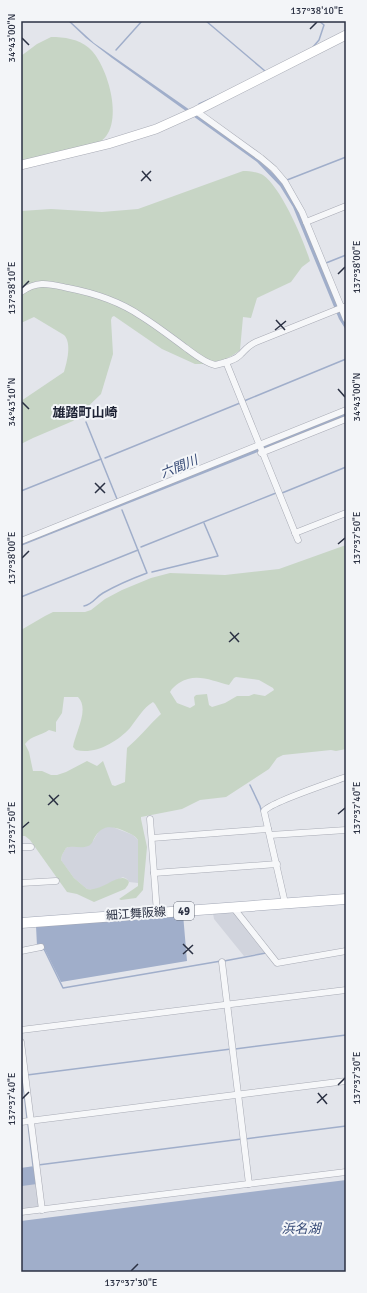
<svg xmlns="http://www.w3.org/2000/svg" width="367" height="1293" font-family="Signika,'Noto Sans JP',sans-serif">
	<rect width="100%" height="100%" fill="#e3e5eb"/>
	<!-- built -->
	<g fill="#d1d4dd">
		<path d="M110,826L133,835L138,840V883L129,882L127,879L123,877L102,887L93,890L87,889L74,878L63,863L61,860L62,855L66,848L71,846L82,847L93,841L99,831L103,828Z"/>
		<path d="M234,912L266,953L244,956L214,919L213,913Z"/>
		<path d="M35,1166L40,1207L21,1211V1168Z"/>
	</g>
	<!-- green -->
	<g fill="#c7d5c5" fill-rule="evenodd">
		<path d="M51,37C64,37 79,39 89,48C108,64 127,129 98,143L21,161V56L37,44Z"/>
		<path d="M243,171C249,171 258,172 263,175C281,187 304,241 310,261L302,267L291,282L257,298L251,318L243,317L240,350C232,357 220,363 208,361L128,306L49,283L21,290V211L51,209L102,212L138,209Z"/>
		<path d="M41,285L86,293L127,309L205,364H195L162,349L114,316L112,317L111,320L113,354L101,394L73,421L33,438L21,444V401L64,372C67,362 72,343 64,335L34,317L21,323V293Z"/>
		<path d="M346,545V749L336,751L331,750L283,755L277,758L269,769L226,797L200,800L182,809L141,817V819L147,847L143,890L136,898L121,900L119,899L138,886V840C134,834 128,833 122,830C111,826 102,825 95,837C93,840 92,845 88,846C81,849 73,845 66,848L62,855L61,860L74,878L87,889C102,893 121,869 129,882L128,885L125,889L94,902L77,894L67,892L30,840L25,836H21V630L45,616L53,612H85L91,610L105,599L122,590L151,578L170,573L225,575L279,569ZM236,677L259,680L273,688L274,690L265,696L254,694L249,696H237L225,703L212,707L209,705L207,694L196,695L194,697L195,705L190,708L177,703L170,692C172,688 175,686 179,683C196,672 212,681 229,685L234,678ZM64,697H78C90,709 75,733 73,747L76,750C95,755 117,742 130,728C137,719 143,708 153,702L155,704L161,714C149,725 139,738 127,748L125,782L115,786L112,785L103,761L97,766L87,761L66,772L57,775H51L42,771H33L29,752L25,744C32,735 40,736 49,730L56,732V722L62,713Z"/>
	</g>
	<!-- water -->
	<g fill="#a0aeca">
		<path d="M68,21H70L94,43L253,154L277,177L288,191L296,205L346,324V330L339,319L293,207L280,186L257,162L112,58L86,38Z"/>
		<path d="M346,412V417L21,546V543Z"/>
		<path d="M183,914L187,961L61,982L44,948V945L37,946L36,926Z"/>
		<path d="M35,1166L37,1184L22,1186L21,1168Z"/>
		<path d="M346,1180V1272H21V1221Z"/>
	</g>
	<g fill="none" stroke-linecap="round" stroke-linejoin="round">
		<!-- stream -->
		<g stroke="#a0aeca" stroke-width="1.5">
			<path d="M206,21L265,71"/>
			<path d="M313,47L319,40L324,25L319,21"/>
			<path d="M116,50L142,21"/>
			<path d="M199,104L217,96"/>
			<path d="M287,180L346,157"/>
			<path d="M326,263L346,255"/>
			<path d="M244,401L346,359"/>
			<path d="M86,422L117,499"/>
			<path d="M105,458L240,403"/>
			<path d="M21,491L101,459"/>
			<path d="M282,493L346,467"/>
			<path d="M141,547L276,493"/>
			<path d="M152,572L218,556L204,523"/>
			<path d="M21,597L138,550"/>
			<path d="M84,606C92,605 96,597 103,593C117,585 131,579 147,573L122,510"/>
			<path d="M250,785L260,806L262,813"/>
			<path d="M41,950L44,949L63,988L221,961"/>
			<path d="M224,961L266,953"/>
			<path d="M235,1049L346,1035"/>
			<path d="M22,1075L27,1118"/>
			<path d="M27,1075L231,1049"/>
			<path d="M28,1124L33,1166"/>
			<path d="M245,1139L346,1126"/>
			<path d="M38,1165L242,1139"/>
		</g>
		<defs>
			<g id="street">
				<path d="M196,111L261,158L274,169L285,182L302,212L346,319"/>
				<path d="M306,222L346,206"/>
				<path d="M21,292C38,280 49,284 68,288C94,293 119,301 141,316C157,326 171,337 186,348C194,354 205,363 215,365C223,363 235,361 241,354C246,349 249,345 256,342L346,306"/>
				<path d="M226,362L298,540"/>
				<path d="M261,453L346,419"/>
				<path d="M295,533L346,513"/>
				<path d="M21,541L346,410"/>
				<path d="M150,819L157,913"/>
				<path d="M270,835L346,830"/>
				<path d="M152,838L268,829"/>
				<path d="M21,847H31"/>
				<path d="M154,873L277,864"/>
				<path d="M21,883L56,881"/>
				<path d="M285,903L264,811C271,802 332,782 346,777"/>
				<path d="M236,907V911L277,963L346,951"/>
				<path d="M21,951L41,947"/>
				<path d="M222,962L249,1184"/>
				<path d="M21,1030L346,990"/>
				<path d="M21,1042L42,1210"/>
				<path d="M21,1122L346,1081"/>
				<path d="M21,1212L346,1172"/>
			</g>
			<path id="secondary" d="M21,165L108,144L156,129L196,111L346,35"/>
			<path id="primary" d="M21,923L346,899"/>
		</defs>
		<!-- street casing -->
		<use href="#street" stroke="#a8abb5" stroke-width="7"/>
		<!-- secondary casing -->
		<use href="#secondary" stroke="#a8abb5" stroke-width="10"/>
		<!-- primary casing -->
		<use href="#primary" stroke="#a3a8b6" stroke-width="11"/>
		<!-- street -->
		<use href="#street" stroke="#f6f7f9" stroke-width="6"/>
		<!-- secondary -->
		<use href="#secondary" stroke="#fff" stroke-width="9"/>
		<!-- primary -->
		<use href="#primary" stroke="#fff" stroke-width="10"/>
	</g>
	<!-- ticks -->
	<path fill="none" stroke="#2b3143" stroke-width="1.5" d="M310,29L317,22M22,38L29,45M142,171L151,181M141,181L151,171M338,274L345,267M22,288L29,281M276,320L285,330M275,330L286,321M338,389L345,397M22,402L29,409M95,483L105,493M95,493L105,483M338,544L345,538M22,558L29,551M230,632L239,642M229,642L239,633M49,795L58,805M48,805L59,795M338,814L345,808M22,828L29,822M183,944L193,954M183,954L193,945M338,1085L345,1078M318,1093L327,1104M22,1099L29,1092M317,1103L327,1094M131,1271L138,1264"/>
	<g text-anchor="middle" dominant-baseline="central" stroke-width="4" stroke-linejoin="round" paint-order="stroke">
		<!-- shield labels -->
		<rect fill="#f3f5f8" stroke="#676c79" stroke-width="1" x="174" y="902" width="20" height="18" rx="3"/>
		<g font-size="11" font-weight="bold" fill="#2b3143">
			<text x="184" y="911">49</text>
		</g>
		<!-- street labels -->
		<g font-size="12" fill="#2b3143" stroke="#f3f5f8">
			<text transform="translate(136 914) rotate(-4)">細江舞阪線</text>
		</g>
		<!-- neighbourhood labels -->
		<g font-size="13" font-weight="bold" fill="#1d2234" stroke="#f3f5f8">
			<text x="85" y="413">雄踏町山崎</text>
		</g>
		<!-- water labels -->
		<g font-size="13" font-style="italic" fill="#364a76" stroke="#f3f5f8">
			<text transform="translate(179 467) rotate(-22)">六間川</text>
			<text x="301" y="1229">浜名湖</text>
		</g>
	</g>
	<!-- border -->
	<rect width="367" height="1293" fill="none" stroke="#f3f5f8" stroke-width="44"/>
	<rect x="22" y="22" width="323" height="1249" fill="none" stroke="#2b3143" stroke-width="1.5"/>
	<g font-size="10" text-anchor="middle" fill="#2b3143">
		<text x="317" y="14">137°38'10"E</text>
		<text transform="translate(11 38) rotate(-90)" y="4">34°43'00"N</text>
		<text transform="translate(356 267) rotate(-90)" y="4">137°38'00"E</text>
		<text transform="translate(11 288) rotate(-90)" y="4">137°38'10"E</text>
		<text transform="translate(356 397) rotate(-90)" y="4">34°43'00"N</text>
		<text transform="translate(11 402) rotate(-90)" y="4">34°43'10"N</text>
		<text transform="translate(356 538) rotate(-90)" y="4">137°37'50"E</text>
		<text transform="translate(11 558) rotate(-90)" y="4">137°38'00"E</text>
		<text transform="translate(356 808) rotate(-90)" y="4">137°37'40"E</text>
		<text transform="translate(11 828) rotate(-90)" y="4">137°37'50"E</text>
		<text transform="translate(356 1078) rotate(-90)" y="4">137°37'30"E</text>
		<text transform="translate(11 1099) rotate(-90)" y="4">137°37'40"E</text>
		<text x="131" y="1286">137°37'30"E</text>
	</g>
</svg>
